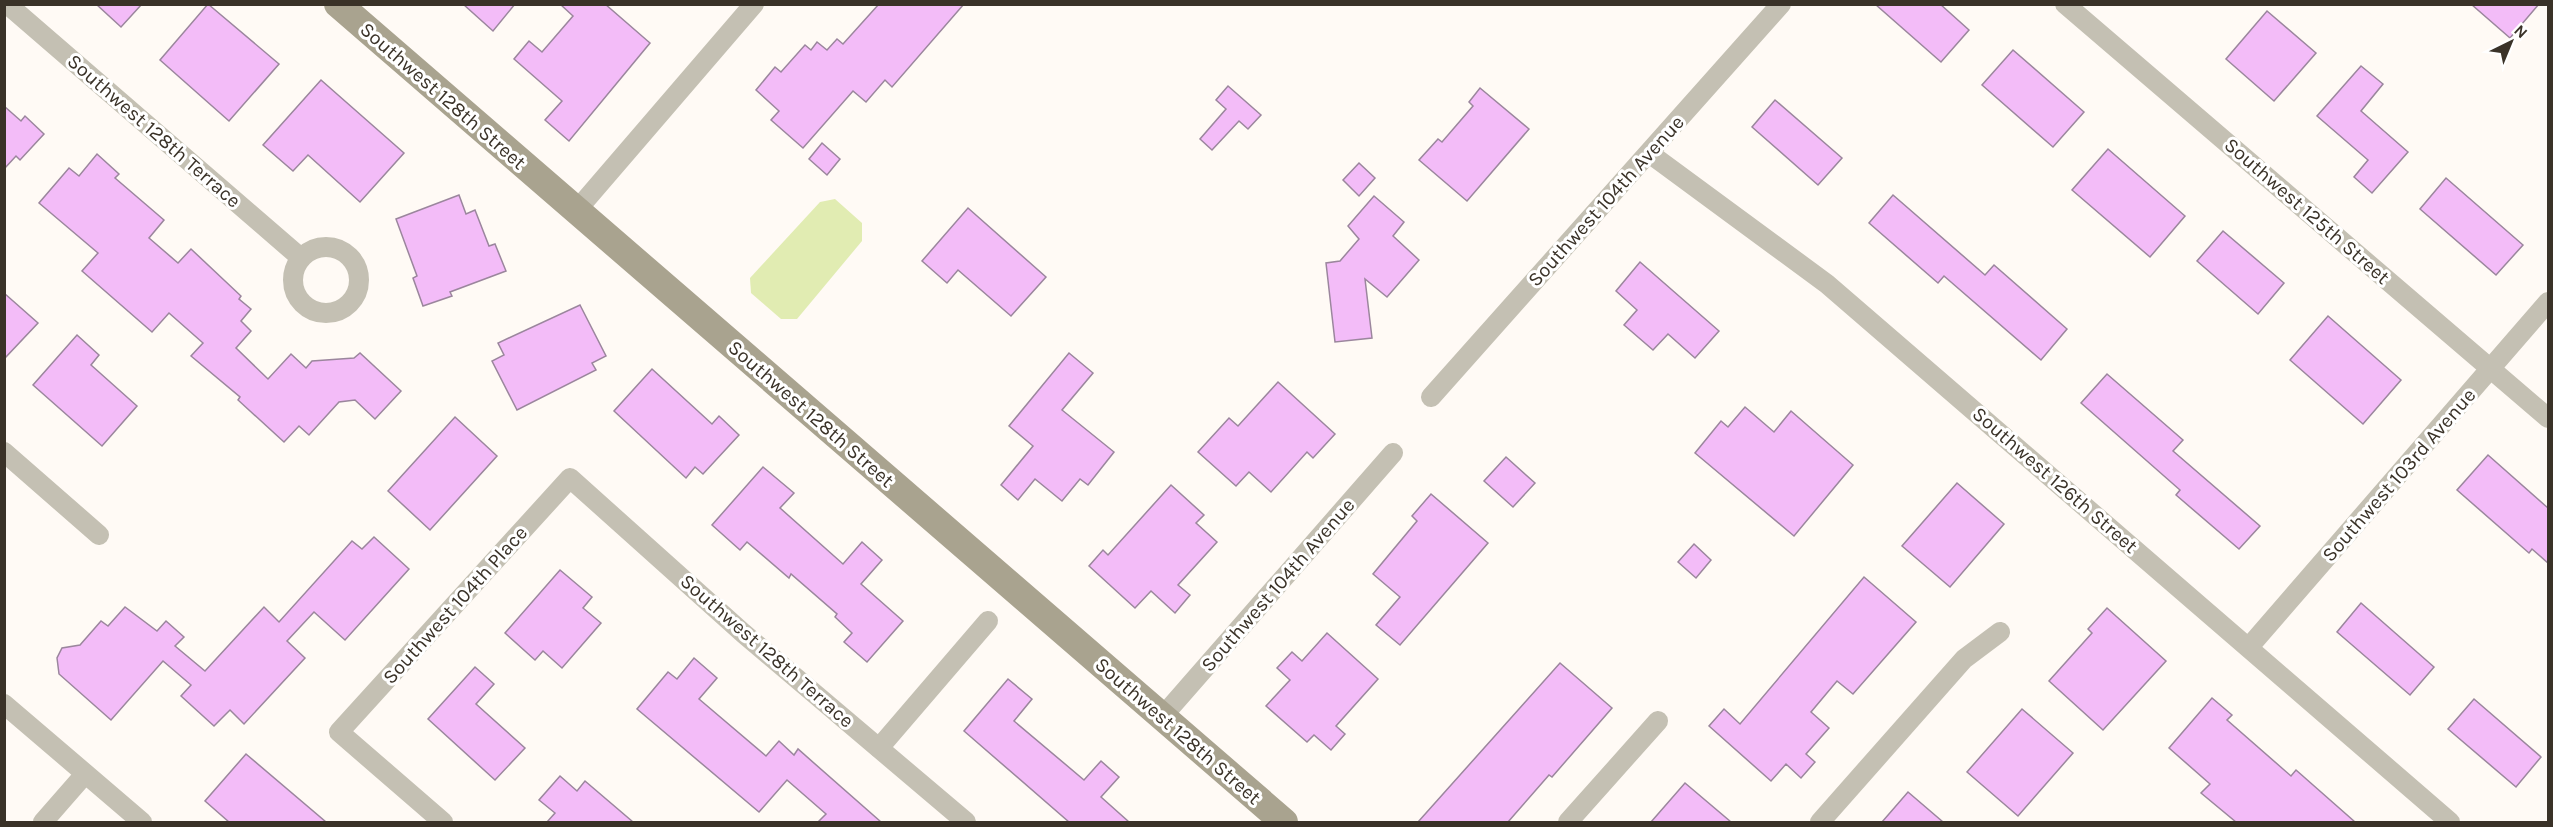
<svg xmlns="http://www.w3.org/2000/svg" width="2553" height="827" font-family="Karla,sans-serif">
	<rect width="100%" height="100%" fill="#fffaf5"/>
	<!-- green -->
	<path fill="#e1ecb2" d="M835,199L862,223V241L797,319H781L751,293L750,278L820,202Z"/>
	<!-- building -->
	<g fill="#f3bcf8" stroke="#9b869d" stroke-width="1.5">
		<path d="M96,4H142L121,27Z"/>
		<path d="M208,4L279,64L229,121L160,60Z"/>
		<path d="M463,4H515L493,31Z"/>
		<path d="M560,4H605L650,43L569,141L545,120L562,101L514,59L529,41L542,52L573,16Z"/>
		<path d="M879,4H964L892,87L885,80L866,102L853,91L803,148L771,120L779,111L756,90L775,67L781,72L805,45L811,50L817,42L827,50L837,39L843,44Z"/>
		<path d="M1875,4H1940L1969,30L1941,62Z"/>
		<path d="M2471,4H2539L2510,38Z"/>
		<path d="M2267,11L2316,53L2274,101L2226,59Z"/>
		<path d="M2013,50L2084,112L2053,147L1982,85Z"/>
		<path d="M2361,66L2383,84L2361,111L2408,152L2372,193L2354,177L2368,160L2317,116Z"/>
		<path d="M321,80L404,153L360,202L308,155L293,171L263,145Z"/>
		<path d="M1228,86L1261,115L1248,129L1239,121L1212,150L1200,139L1226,109L1216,100Z"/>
		<path d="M1480,88L1529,129L1467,201L1419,160L1438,139L1442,142L1473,106L1469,102Z"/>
		<path d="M1775,100L1842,158L1818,185L1752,127Z"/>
		<path d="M4,106L21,121L25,116L44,134L20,160L16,156L4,169Z"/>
		<path d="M822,143L840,159L827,175L809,159Z"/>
		<path d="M2108,149L2185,216L2150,257L2072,190Z"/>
		<path d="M97,154L119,174L115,178L164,220L149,238L178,263L191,249L241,296L239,299L251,309L241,321L251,331L236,348L268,379L291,354L306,368L312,361L354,358L360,353L401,391L375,419L355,400L339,402L309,435L299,426L284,442L238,400L240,397L191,356L203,343L169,313L152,332L82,271L98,253L39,203L69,168L79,176Z"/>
		<path d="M1359,163L1375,178L1359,196L1343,180Z"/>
		<path d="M2446,178L2523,245L2496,275L2420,209Z"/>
		<path d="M459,195L466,214L475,210L489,246L495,244L506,271L450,292L452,296L423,306L413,278L417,276L396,219Z"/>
		<path d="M1893,195L1985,275L1994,265L2067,329L2041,360L1944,276L1938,283L1869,223Z"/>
		<path d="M1374,196L1404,222L1393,236L1419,260L1387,297L1365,279L1372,338L1335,342L1326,263L1340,261L1359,239L1348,226Z"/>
		<path d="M968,208L1046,277L1011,316L958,270L947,283L922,261Z"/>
		<path d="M2223,231L2284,283L2258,314L2197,261Z"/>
		<path d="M1640,262L1719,331L1695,358L1668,334L1653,350L1624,325L1637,310L1616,291Z"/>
		<path d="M4,293L38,323L4,359Z"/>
		<path d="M580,305L606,356L592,363L596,370L517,410L492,361L504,355L498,343Z"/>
		<path d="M2328,316L2401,380L2363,424L2290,360Z"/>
		<path d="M77,335L99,355L91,365L137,406L102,446L33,385Z"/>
		<path d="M1069,353L1093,373L1062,410L1114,452L1088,485L1080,479L1062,501L1035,479L1018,500L1001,485L1033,446L1009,426Z"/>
		<path d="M652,369L712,424L719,416L739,435L703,474L695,467L686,478L614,411Z"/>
		<path d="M2107,374L2183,440L2173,451L2260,526L2239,549L2176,495L2180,490L2081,403Z"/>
		<path d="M1278,382L1335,434L1313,458L1307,452L1271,492L1249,472L1236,486L1198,452L1229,418L1238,426Z"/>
		<path d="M1745,407L1774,432L1791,411L1853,465L1794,536L1695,453L1721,421L1728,427Z"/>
		<path d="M455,417L497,456L430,530L388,491Z"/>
		<path d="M2488,455L2548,508V563L2532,549L2529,553L2457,490Z"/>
		<path d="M1506,457L1535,483L1513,507L1484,481Z"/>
		<path d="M763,467L794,493L780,508L843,564L862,542L882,560L861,584L903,621L867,662L844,642L852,633L835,617L837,614L791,574L789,578L747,542L740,550L712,525Z"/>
		<path d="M1957,483L2004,524L1950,587L1902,546Z"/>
		<path d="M1171,485L1204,515L1196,523L1217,542L1178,585L1190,595L1175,613L1151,591L1135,608L1089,566L1103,550L1108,555Z"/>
		<path d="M1431,494L1488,543L1400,645L1376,625L1400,597L1373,574L1417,521L1412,516Z"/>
		<path d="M374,537L409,569L345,640L314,612L287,641L305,658L244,724L230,710L214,726L181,696L191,685L163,661L111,720L59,674L57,658L62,648L80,645L101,621L108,626L125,607L157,631L166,621L184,637L175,646L205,671L264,607L279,622L352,541L362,549Z"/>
		<path d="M1694,544L1711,560L1696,578L1678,562Z"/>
		<path d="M560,570L592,597L583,608L601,623L562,668L543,651L535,660L505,633Z"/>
		<path d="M1864,577L1916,622L1853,694L1837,681L1811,712L1829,728L1806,754L1815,762L1801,778L1786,764L1771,781L1709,726L1724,709L1740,724Z"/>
		<path d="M2361,603L2434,667L2410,695L2337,632Z"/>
		<path d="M2107,608L2166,661L2103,730L2049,681L2092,633L2088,629Z"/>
		<path d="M1327,633L1378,679L1336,726L1345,734L1331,750L1314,735L1307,742L1266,706L1290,680L1277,668L1292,652L1302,661Z"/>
		<path d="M694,658L717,678L699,699L766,756L779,741L794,755L798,749L881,822H818L826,814L787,780L759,812L637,709L668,672L677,679Z"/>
		<path d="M1560,663L1612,708L1552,777L1549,775L1508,822H1418Z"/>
		<path d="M475,667L494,684L476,704L525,748L495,780L428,719Z"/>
		<path d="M1008,679L1032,699L1014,721L1084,780L1101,761L1119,777L1101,797L1129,822H1069L964,731Z"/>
		<path d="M2212,698L2232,715L2227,720L2291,776L2296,770L2355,822H2236L2201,793L2210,784L2169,748Z"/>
		<path d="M2474,699L2541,757L2516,787L2448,729Z"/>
		<path d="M2022,709L2073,753L2018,816L1967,772Z"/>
		<path d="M246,754L326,822H229L205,801Z"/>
		<path d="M560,776L577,791L585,781L633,822H547L555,813L539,800Z"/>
		<path d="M1685,783L1731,822H1651Z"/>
		<path d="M1908,792L1943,822H1882Z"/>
	</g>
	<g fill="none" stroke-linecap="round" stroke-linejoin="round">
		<!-- street -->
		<g stroke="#c4c0b3" stroke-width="20">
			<path d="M7,4L301,258"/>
			<path d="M2065,4L2548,418"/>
			<path d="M1649,153L1827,284L2450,822"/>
			<path d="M576,211L754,4"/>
			<circle cx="326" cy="280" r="33"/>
			<path d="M1431,397L1781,4"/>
			<path d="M4,452L99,535"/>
			<path d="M2249,647L2548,302"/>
			<path d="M4,704L142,822"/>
			<path d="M1162,717L1393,453"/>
			<path d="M879,748L988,621"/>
			<path d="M43,822L85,774"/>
			<path d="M443,822L339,732L570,478L743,633L966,822"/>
			<path d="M1568,822L1658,721"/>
			<path d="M1820,822L1964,659L2000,632"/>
		</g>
		<!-- secondary -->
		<path stroke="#a9a38f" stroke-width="28" d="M338,4L1284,822"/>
	</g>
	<g text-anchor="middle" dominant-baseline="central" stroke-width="6" stroke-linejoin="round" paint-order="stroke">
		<!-- street labels -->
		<g font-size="20" fill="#3a3228" stroke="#fff">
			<text transform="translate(443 96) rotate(41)">Southwest 128th Street</text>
			<text transform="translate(154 131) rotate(41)">Southwest 128th Terrace</text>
			<text transform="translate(1606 201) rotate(-48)">Southwest 104th Avenue</text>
			<text transform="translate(2307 211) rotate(41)">Southwest 125th Street</text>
			<text transform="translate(811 414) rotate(41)">Southwest 128th Street</text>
			<text transform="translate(2399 475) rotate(-49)">Southwest 103rd Avenue</text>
			<text transform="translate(2055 480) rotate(41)">Southwest 126th Street</text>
			<text transform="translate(1278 585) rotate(-49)">Southwest 104th Avenue</text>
			<text transform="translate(455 605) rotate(-48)">Southwest 104th Place</text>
			<text transform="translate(767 651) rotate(41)">Southwest 128th Terrace</text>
			<text transform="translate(1178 731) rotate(41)">Southwest 128th Street</text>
		</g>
	</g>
	<!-- border -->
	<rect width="2553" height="827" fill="none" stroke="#3a3228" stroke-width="12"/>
	<!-- north arrow -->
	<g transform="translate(2511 42) rotate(43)" stroke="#ffffff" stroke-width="4.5" paint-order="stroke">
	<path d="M0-4.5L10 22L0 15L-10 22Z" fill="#3a3228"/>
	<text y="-9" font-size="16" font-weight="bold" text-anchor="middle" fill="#3a3228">N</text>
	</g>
</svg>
